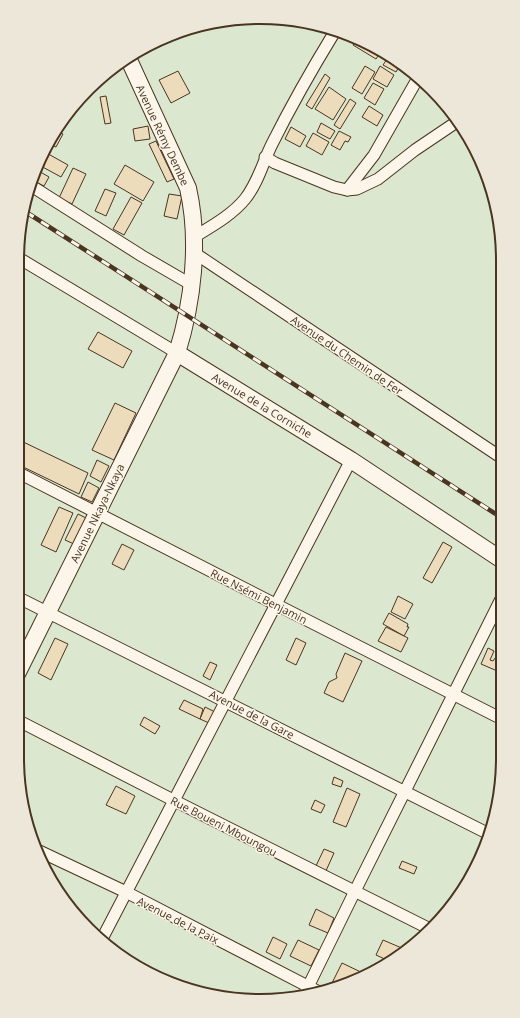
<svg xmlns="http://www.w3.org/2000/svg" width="520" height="1018" font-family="'Open Sans',sans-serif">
	<rect width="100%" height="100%" fill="#fbf6e9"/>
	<!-- green -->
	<path fill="#dce7d0" stroke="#887966" d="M276,18L367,42L408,67L453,112L484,167L501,228L502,774L478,865L432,930L367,976L291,999L212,996L138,968L67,906L30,836L17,758L18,244L42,153L100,77L182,30Z"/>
	<!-- building -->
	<g fill="#ecdcbc" stroke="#4a3520">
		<path d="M357,39L367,42L381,51L376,59L353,45Z"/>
		<path d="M389,56L401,63L396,72L383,65Z"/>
		<path d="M365,66L375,72L362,94L352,88Z"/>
		<path d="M380,66L394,75L387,87L373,79Z"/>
		<path d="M178,71L190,93L171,103L159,80Z"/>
		<path d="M325,74L330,78L312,109L306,105Z"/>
		<path d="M373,83L384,89L375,105L364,98Z"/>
		<path d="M329,87L346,99L333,120L315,109Z"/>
		<path d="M106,96L111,123L105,124L100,97Z"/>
		<path d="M350,99L356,103L340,129L334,125Z"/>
		<path d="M369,106L383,115L377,126L362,117Z"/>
		<path d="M321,123L335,131L330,139L317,132Z"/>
		<path d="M148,126L150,139L135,141L133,129Z"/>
		<path d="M291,127L306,136L300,147L285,139Z"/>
		<path d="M339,131L351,137L348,142L345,141L340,150L331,145Z"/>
		<path d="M58,132L63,134L56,147L49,144Z"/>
		<path d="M313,133L329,142L322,155L306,146Z"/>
		<path d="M156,141L174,179L167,182L149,144Z"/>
		<path d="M43,151L68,165L61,177L39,165Z"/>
		<path d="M125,165L154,182L143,201L114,184Z"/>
		<path d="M73,168L86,174L72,204L59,198Z"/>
		<path d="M37,170L49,177L44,186L34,181Z"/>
		<path d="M105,189L116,193L106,216L95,211Z"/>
		<path d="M169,194L182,196L177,219L164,216Z"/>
		<path d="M131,197L142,203L124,235L113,229Z"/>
		<path d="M98,332L132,351L123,368L88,349Z"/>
		<path d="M115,403L136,413L114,460L92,450Z"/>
		<path d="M17,439L88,473L79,494L17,464Z"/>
		<path d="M97,460L109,466L101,482L90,476Z"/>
		<path d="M88,482L99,488L92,502L81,497Z"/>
		<path d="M59,507L73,513L56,552L41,545Z"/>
		<path d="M78,514L86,518L74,544L65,540Z"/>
		<path d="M443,542L452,547L432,583L423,578Z"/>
		<path d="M122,544L134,550L124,570L112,564Z"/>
		<path d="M398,596L413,604L405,619L391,612Z"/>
		<path d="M389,613L408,624L407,627H409L404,636L383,624Z"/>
		<path d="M386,627L408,638L401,652L378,641Z"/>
		<path d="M55,638L68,644L51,680L38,673Z"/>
		<path d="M296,638L306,643L296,665L286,660Z"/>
		<path d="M488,648L494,651L490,660L493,661L495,658L502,661V673L481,664Z"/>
		<path d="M345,653L362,661L343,702L324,693L329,682L337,678L336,674Z"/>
		<path d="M210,662L217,665L210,680L203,676Z"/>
		<path d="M184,700L203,709L200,719L179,709Z"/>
		<path d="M205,707L215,712L209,723L200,719Z"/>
		<path d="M144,717L160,726L155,734L140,725Z"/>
		<path d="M334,777L343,781L341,787L332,784Z"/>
		<path d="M116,786L135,796L126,814L106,805Z"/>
		<path d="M347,788L360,794L346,827L333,822Z"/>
		<path d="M315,800L325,805L321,813L311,809Z"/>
		<path d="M324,849L334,853L325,873L315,868Z"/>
		<path d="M402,861L417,867L414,874L399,868Z"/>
		<path d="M316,909L334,918L328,933L309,925Z"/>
		<path d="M273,937L287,944L280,959L266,952Z"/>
		<path d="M298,940L319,950L311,966L290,956Z"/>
		<path d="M383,940L404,949L403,950L389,961L376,955Z"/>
		<path d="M342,963L367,975V976L330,987Z"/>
	</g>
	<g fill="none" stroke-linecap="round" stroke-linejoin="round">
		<defs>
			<g id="street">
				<path d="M265,157L275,163L334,187L347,190L357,189L378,179L415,150L458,121"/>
				<path d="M33,187L142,256L192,285"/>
				<path d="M347,190L374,155L418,78"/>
				<path d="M194,237C212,226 232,215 245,199C258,183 263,162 272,144C291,106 312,69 334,33"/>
				<path d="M193,252L502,458"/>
				<path d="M17,257L177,353"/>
				<path d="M17,472L277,605L502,719"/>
				<path d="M17,597L487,833"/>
				<path d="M17,720L175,801L432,930"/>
				<path d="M37,850L126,892L317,991"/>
				<path d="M103,937L351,460"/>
				<path d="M304,995L355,891L502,597"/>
			</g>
			<g id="secondary">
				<path d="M177,353L351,460L502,560"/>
				<path d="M17,674L177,353C193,302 200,241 188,188L129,60"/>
			</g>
		</defs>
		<!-- street casing -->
		<use href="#street" stroke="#4a3520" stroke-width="13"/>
		<!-- secondary casing -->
		<use href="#secondary" stroke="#4a3520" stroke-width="18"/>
		<!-- street -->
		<use href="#street" stroke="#fbf6e9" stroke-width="11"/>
		<!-- secondary -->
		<use href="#secondary" stroke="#fbf6e9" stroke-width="16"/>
		<defs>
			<path id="rail" d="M26,212L502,518"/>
		</defs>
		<!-- rail casing -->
		<use href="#rail" stroke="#4a3520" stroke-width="4.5"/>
		<!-- rail -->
		<use href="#rail" stroke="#fbf6e9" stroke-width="3" stroke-dasharray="9" stroke-linecap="butt"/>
	</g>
	<g text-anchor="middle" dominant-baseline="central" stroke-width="3" stroke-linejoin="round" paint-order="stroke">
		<!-- street labels -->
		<g font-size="11" fill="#4a3520" stroke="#fbf6e9">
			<text transform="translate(163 135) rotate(65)">Avenue Rémy Dembe</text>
			<text transform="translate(347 355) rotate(34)">Avenue du Chemin de Fer</text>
			<text transform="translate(262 405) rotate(31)">Avenue de la Corniche</text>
			<text transform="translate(97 513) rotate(-64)">Avenue Nkaya-Nkaya</text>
			<text transform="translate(259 596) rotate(27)">Rue Nsémi Benjamin</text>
			<text transform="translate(252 714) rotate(27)">Avenue de la Gare</text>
			<text transform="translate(224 826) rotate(27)">Rue Boueni Mboungou</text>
			<text transform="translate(178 920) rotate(27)">Avenue de la Paix</text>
		</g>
	</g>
	<!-- crop -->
	<path d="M0 0H520V1018H0ZM260 24H260A236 236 0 0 1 496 260V758A236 236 0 0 1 260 994H260A236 236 0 0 1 24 758V260A236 236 0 0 1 260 24Z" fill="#ede7d9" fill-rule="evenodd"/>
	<path fill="none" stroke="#4a3520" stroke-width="2" d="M260 24H260A236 236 0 0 1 496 260V758A236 236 0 0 1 260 994H260A236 236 0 0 1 24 758V260A236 236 0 0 1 260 24Z"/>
</svg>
